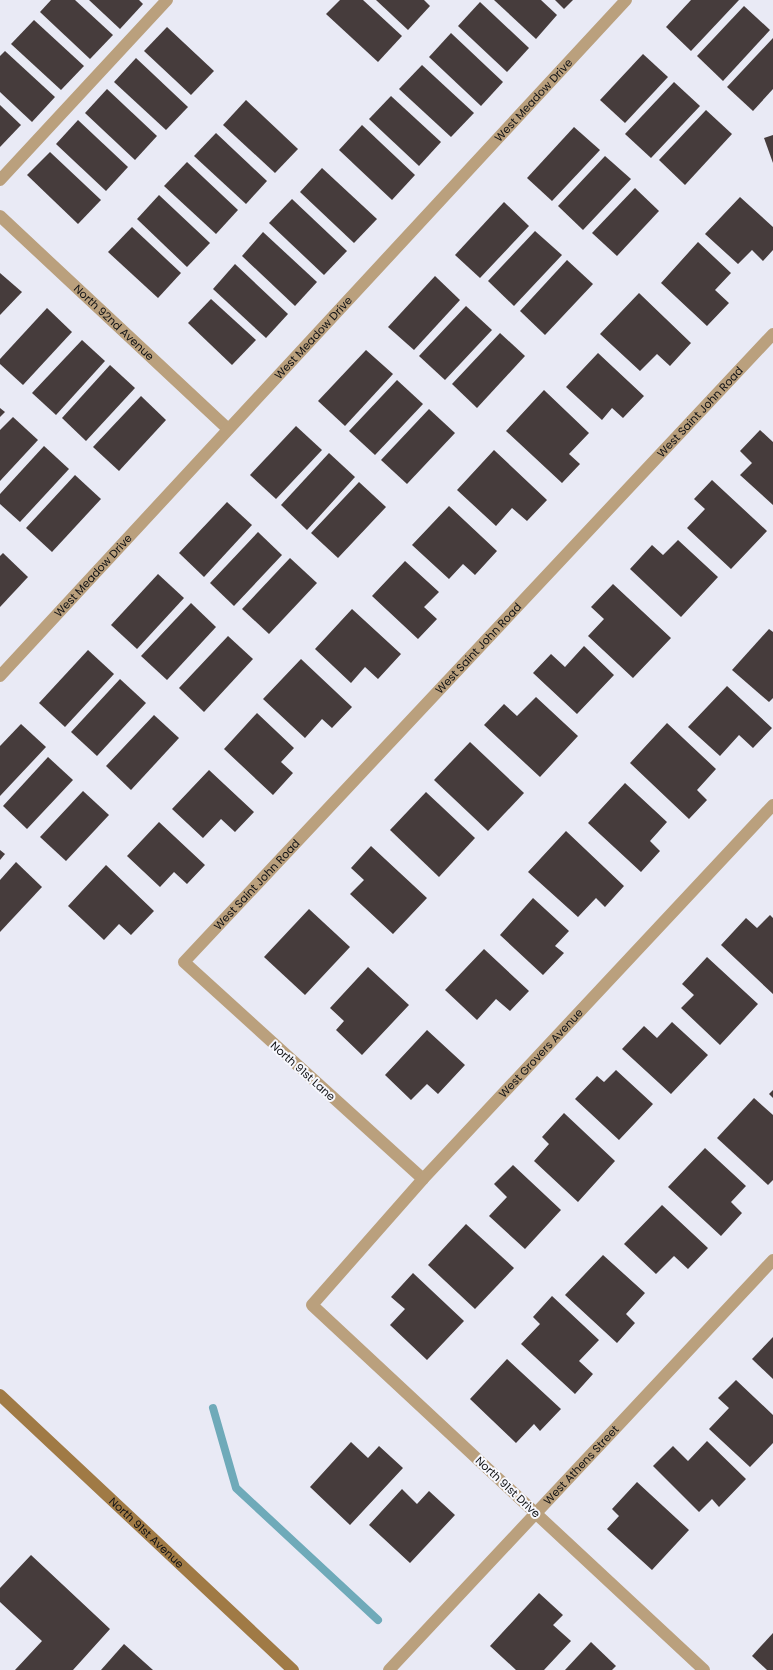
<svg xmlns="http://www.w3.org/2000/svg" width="773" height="1670" font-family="Poppins,sans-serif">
	<rect width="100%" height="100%" fill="#e9eaf5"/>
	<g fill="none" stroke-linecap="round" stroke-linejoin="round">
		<!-- stream -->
		<path stroke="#6faab9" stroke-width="8" d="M213,1408L236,1488L378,1620"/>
	</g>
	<!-- building -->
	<g fill="#463c3c">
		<path d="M51,0H75L113,35L90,59L40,12Z"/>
		<path d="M89,0H139L143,4L120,29Z"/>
		<path d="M340,0H363L402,36L378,62L326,14Z"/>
		<path d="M376,0H424L430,6L408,30Z"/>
		<path d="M494,0H541L557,15L536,39Z"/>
		<path d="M555,0H573L564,9Z"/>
		<path d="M691,0H739L691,51L666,27Z"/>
		<path d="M480,2L529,48L507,72L458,26Z"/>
		<path d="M744,6L770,30L723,81L697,56Z"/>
		<path d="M34,20L84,66L61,90L11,44Z"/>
		<path d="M167,27L214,71L191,95L144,51Z"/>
		<path d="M451,33L503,82L481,106L429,57Z"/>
		<path d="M773,38V89L753,111L727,87Z"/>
		<path d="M5,51L55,97L32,122L0,92V56Z"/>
		<path d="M643,54L668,77L625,123L600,100Z"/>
		<path d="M136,58L188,107L166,130L114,82Z"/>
		<path d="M422,65L474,113L451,137L399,89Z"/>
		<path d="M674,82L700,106L651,158L625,134Z"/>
		<path d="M107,89L157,136L135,160L85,113Z"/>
		<path d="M391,96L441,142L419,166L369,119Z"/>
		<path d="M246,100L298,149L275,173L223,125Z"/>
		<path d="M0,105L21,125L0,147Z"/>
		<path d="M706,110L732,134L685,185L659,160Z"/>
		<path d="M78,120L128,167L106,191L56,144Z"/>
		<path d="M362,125L415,175L392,200L339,150Z"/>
		<path d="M574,127L600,150L552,201L527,178Z"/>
		<path d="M216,133L267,181L246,204L194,156Z"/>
		<path d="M773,135V163L764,138Z"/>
		<path d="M50,152L101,200L78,224L27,175Z"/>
		<path d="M605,156L631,179L583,230L558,206Z"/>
		<path d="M187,162L238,210L216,234L164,186Z"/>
		<path d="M322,168L377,219L354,243L300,192Z"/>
		<path d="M635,188L659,211L617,256L592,233Z"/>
		<path d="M159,195L210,243L187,267L137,219Z"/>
		<path d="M740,197L773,227V250L763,261L752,250L738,264L705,234Z"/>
		<path d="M292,199L347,251L324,275L269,223Z"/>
		<path d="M504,202L529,226L480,278L455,255Z"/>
		<path d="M132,227L181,273L158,298L108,252Z"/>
		<path d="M535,231L562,255L514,306L488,281Z"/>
		<path d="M263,232L317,282L295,306L242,256Z"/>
		<path d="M698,242L731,273L715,290L729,303L707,326L661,283Z"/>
		<path d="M567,260L593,284L545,335L520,311Z"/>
		<path d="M235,264L288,314L266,338L213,289Z"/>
		<path d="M0,273L22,292L0,315Z"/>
		<path d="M435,276L460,300L414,350L388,327Z"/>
		<path d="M639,293L691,343L670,366L657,354L640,371L600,334Z"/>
		<path d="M211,299L256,340L232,365L188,323Z"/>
		<path d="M466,306L492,330L445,380L419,356Z"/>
		<path d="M47,308L72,332L23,385L0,364V359Z"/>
		<path d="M500,333L525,356L477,408L452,384Z"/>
		<path d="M82,340L105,361L56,415L32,393Z"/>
		<path d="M366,350L393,374L345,426L318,401Z"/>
		<path d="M598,353L644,396L623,418L612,408L602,420L566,387Z"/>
		<path d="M110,365L135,388L86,441L62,418Z"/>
		<path d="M397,380L423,404L375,455L349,431Z"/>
		<path d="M544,390L589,433L569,454L580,464L562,483L506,431Z"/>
		<path d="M141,396L166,420L119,471L93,447Z"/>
		<path d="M0,408L5,412L0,417Z"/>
		<path d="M429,409L455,433L407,484L381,460Z"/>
		<path d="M13,417L38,440L0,481V430Z"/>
		<path d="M296,426L322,450L276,499L250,475Z"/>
		<path d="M760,430L773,442V505L740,475L752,463L740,451Z"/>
		<path d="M44,446L69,469L20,522L0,504V494Z"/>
		<path d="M494,450L547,500L527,521L512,508L496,526L457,490Z"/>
		<path d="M329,453L355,477L307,530L281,505Z"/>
		<path d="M75,475L101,499L52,552L26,528Z"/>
		<path d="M712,480L767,531L731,569L687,528L705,509L694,499Z"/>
		<path d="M359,482L386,507L338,558L311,533Z"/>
		<path d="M227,502L252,525L204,577L179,553Z"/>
		<path d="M449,506L497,551L475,575L463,564L449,579L412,545Z"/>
		<path d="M258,532L282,555L234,606L210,583Z"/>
		<path d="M678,540L718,577L681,617L630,569L652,545L663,555Z"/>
		<path d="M3,553L28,577L0,607V556Z"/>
		<path d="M290,558L317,583L269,634L242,609Z"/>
		<path d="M405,561L439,592L424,607L437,619L418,639L372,596Z"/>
		<path d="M158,574L184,598L137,649L111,625Z"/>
		<path d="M613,584L671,638L633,678L588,636L604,619L591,607Z"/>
		<path d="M191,603L216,627L167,680L141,656Z"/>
		<path d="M352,609L401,654L378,679L365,667L351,683L315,649Z"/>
		<path d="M769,629L773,632V698L769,702L732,670Z"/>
		<path d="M228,636L253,659L204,712L179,688Z"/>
		<path d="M584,646L614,675L577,714L533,673L551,654L565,667Z"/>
		<path d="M88,650L114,674L65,727L39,703Z"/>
		<path d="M301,659L352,707L332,728L322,719L305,738L263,699Z"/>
		<path d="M120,679L146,703L97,756L71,732Z"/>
		<path d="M727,686L772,728L753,748L739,735L720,756L688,727Z"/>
		<path d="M536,697L578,736L540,777L484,725L504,704L517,716Z"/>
		<path d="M257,713L294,748L281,762L293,773L273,795L224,749Z"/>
		<path d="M154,715L179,738L131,790L106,766Z"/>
		<path d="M667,723L716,769L697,790L707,800L689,819L630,763Z"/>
		<path d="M21,724L46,747L0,796V746Z"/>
		<path d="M470,742L524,793L488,831L434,780Z"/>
		<path d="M48,757L73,780L27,829L3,806Z"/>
		<path d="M209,770L254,812L235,832L221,819L203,838L172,809Z"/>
		<path d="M625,783L667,822L650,841L660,851L641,872L588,823Z"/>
		<path d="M83,791L109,815L66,861L40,837Z"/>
		<path d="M426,792L475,838L439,877L390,830Z"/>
		<path d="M159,822L205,865L187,884L174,872L160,887L127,856Z"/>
		<path d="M566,831L624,886L605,907L596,898L578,917L528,872Z"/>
		<path d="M371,846L427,898L393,934L350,894L364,880L351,868Z"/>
		<path d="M0,850L5,854L0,860Z"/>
		<path d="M16,862L42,887L0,932V880Z"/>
		<path d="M106,865L154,911L131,935L119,924L104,940L68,906Z"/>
		<path d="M533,898L569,931L555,946L564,953L543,975L500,935Z"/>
		<path d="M309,909L350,947L305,995L264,957Z"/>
		<path d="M770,915L773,918V994L721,945L746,918L757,928Z"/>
		<path d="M484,949L529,991L510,1011L496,999L477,1020L445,990Z"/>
		<path d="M707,957L758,1004L720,1045L681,1008L694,995L682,984Z"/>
		<path d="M368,967L409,1005L362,1055L336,1030L344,1021L330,1008Z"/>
		<path d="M672,1022L708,1055L671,1094L622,1049L644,1026L657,1038Z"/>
		<path d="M427,1030L465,1065L438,1094L427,1084L411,1100L385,1075Z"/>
		<path d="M616,1070L653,1104L619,1140L575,1099L597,1076L604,1082Z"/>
		<path d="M773,1090V1098L769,1094Z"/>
		<path d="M754,1098L773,1115V1180L768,1185L717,1138Z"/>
		<path d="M564,1113L615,1161L578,1202L534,1161L549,1144L542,1137Z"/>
		<path d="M705,1148L746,1186L731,1202L742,1213L721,1236L668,1187Z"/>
		<path d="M513,1165L561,1210L525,1249L489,1216L507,1197L494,1184Z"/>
		<path d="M662,1205L708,1248L688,1269L674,1256L656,1274L624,1244Z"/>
		<path d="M466,1224L514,1268L475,1309L428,1265Z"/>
		<path d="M603,1255L645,1293L626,1314L635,1323L617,1343L565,1295Z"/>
		<path d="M413,1273L464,1321L427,1360L390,1325L405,1309L391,1297Z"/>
		<path d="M552,1296L599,1340L579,1361L593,1374L575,1394L521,1344L540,1324L533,1317Z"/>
		<path d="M773,1337V1379L752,1359Z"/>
		<path d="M507,1359L561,1409L540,1431L534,1424L516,1443L470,1399Z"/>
		<path d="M736,1380L773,1415V1443L750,1467L709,1429L729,1408L718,1398Z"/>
		<path d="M707,1441L746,1479L719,1507L712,1499L699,1512L653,1466L673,1446L688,1461Z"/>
		<path d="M351,1442L368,1458L379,1446L403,1468L350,1525L310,1487Z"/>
		<path d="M637,1482L689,1530L652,1570L607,1529L619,1516L612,1509Z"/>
		<path d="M402,1489L417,1504L429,1491L455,1515L410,1563L369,1525Z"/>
		<path d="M31,1555L110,1629L73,1670H15L42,1641L0,1602V1588Z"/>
		<path d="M539,1593L563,1615L553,1625L571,1641L544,1670H516L490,1646Z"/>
		<path d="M773,1633V1670H767L752,1656Z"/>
		<path d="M591,1642L616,1666L612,1670H565Z"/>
		<path d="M124,1644L153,1670H101Z"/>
	</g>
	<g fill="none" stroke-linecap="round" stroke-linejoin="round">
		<!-- lane -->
		<path stroke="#baa07d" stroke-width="12" d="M0,180L167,0"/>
		<!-- street -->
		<g stroke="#baa07d" stroke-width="12">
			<path id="s1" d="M0,216L228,429"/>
			<path id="s2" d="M0,676L626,0"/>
			<path id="s3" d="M423,1179L184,962L773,334"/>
			<path id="s4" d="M389,1670L773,1260"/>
			<path id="s5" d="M704,1670L312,1305L423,1179L773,805"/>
		</g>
		<!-- secondary -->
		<path stroke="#a07a45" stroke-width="12" id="s6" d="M0,1395L293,1670"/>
	</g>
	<g text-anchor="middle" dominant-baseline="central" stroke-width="4" stroke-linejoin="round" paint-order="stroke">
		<!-- street labels -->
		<g font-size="11" fill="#111215" stroke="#f7f8fe">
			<text stroke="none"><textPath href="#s2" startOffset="785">West Meadow Drive</textPath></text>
			<text stroke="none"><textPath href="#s1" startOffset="156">North 92nd Avenue</textPath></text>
			<text stroke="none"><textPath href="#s2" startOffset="461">West Meadow Drive</textPath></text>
			<text stroke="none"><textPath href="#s3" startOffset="1077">West Saint John Road</textPath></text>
			<text stroke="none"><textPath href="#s2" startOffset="137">West Meadow Drive</textPath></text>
			<text stroke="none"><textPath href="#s3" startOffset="753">West Saint John Road</textPath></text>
			<text stroke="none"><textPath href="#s3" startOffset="429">West Saint John Road</textPath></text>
			<text stroke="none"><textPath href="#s5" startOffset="876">West Grovers Avenue</textPath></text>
			<text transform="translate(303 1071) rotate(42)">North 91st Lane</text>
			<text stroke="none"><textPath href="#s4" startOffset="281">West Athens Street</textPath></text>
			<text transform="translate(508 1487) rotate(43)">North 91st Drive</text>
			<text stroke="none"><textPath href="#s6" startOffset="201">North 91st Avenue</textPath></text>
		</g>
	</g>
</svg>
